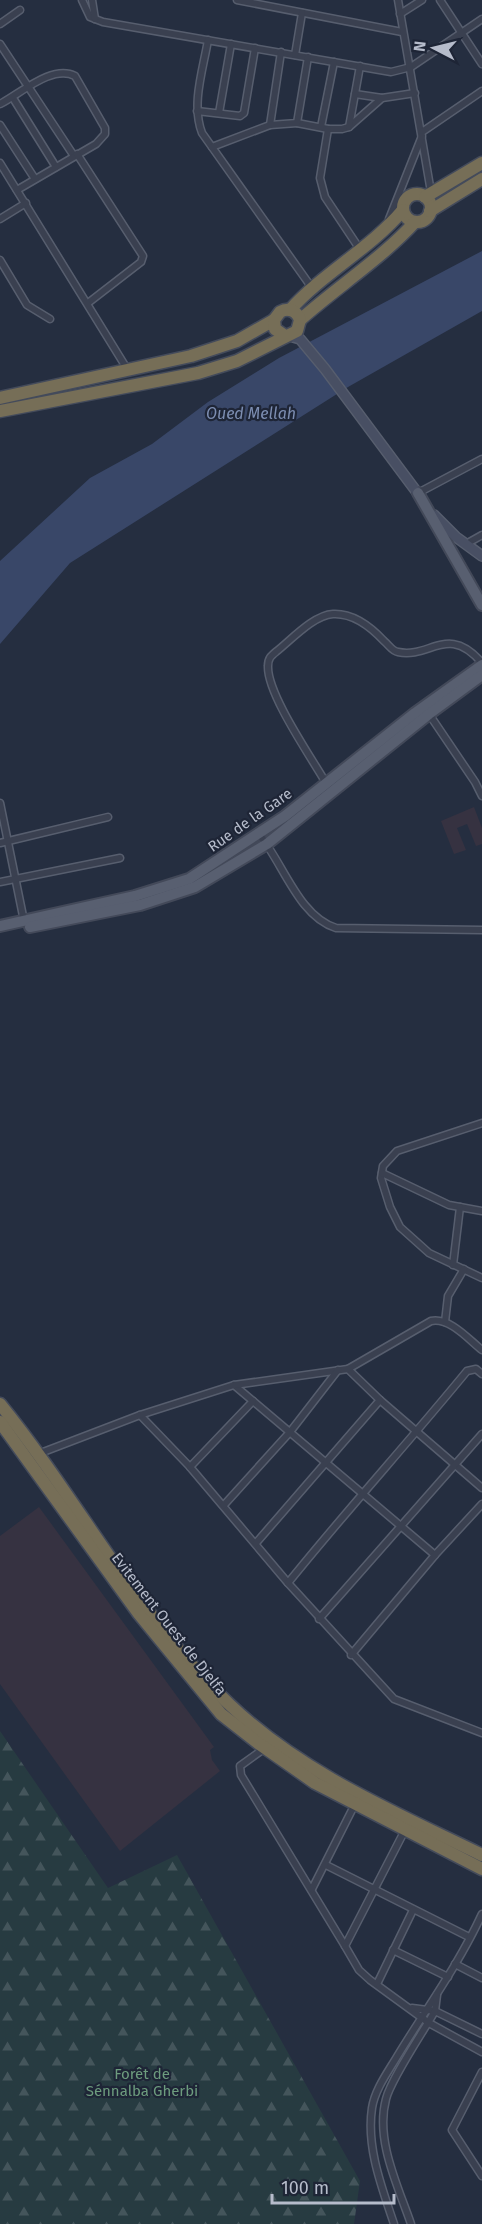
<svg xmlns="http://www.w3.org/2000/svg" width="482" height="2224" font-family="'Fira Sans',sans-serif">
	<defs>
		<pattern id="forest-firs" width="22" height="20" patternUnits="userSpaceOnUse" patternTransform="scale(1.5)"><rect width="22" height="20" fill="#273b41"/><path d="M5 1l3.5 6h-7zM16 11l3.5 6h-7z" fill="#44555b"/></pattern>
	</defs>
	<rect width="100%" height="100%" fill="#252e40"/>
	<!-- medical -->
	<g fill="#363241">
		<path d="M474,807L482,828V844L476,846L467,824L457,828L466,850L454,854L441,821Z"/>
		<path d="M39,1507L214,1747L210,1750L212,1760L220,1771L120,1851L0,1684V1536Z"/>
	</g>
	<!-- forest -->
	<path fill="url(#forest-firs)" d="M0,1731L108,1888L177,1855L360,2181L354,2224H0Z"/>
	<!-- water -->
	<path fill="#394768" d="M482,251V311L348,387L70,563L0,644V561L90,478L152,444L208,402L279,358Z"/>
	<g fill="none" stroke-linecap="round" stroke-linejoin="round">
		<defs>
			<g id="street">
				<path d="M82,0L90,17L103,22L391,72L411,67L482,19"/>
				<path d="M92,0L95,19"/>
				<path d="M237,0L402,32"/>
				<path d="M398,0L431,192"/>
				<path d="M440,0L482,64"/>
				<path d="M400,14L422,0"/>
				<path d="M0,24L20,10"/>
				<path d="M208,40C203,70 191,104 202,133L312,288"/>
				<path d="M0,44L74,156"/>
				<path d="M295,55L302,13"/>
				<path d="M355,94L382,98"/>
				<path d="M13,98L56,167"/>
				<path d="M0,104C20,94 52,64 75,76L105,128V134L96,144L17,190"/>
				<path d="M197,111L240,116L244,113L255,48"/>
				<path d="M219,113L231,44"/>
				<path d="M297,123L328,129H342L349,127L382,98L415,93"/>
				<path d="M0,125L35,179"/>
				<path d="M270,125L281,52"/>
				<path d="M321,127L334,62"/>
				<path d="M349,127L360,66"/>
				<path d="M328,129L320,178L325,197L361,251"/>
				<path d="M422,132L482,91"/>
				<path d="M212,147L270,125L297,123L308,57"/>
				<path d="M77,154L143,256L141,262L88,303"/>
				<path d="M0,163L129,372"/>
				<path d="M0,219L26,203"/>
				<path d="M389,219L422,136"/>
				<path d="M0,260L27,305L50,319"/>
				<path d="M418,493L482,459"/>
				<path d="M466,544L482,535"/>
				<path d="M429,714L475,782L482,796"/>
				<path d="M326,783C311,757 267,694 268,666C268,658 271,656 277,651C292,639 314,615 333,614C353,613 371,627 384,641C389,645 392,651 398,652C430,659 448,623 482,663"/>
				<path d="M0,803L24,921"/>
				<path d="M259,834C283,863 299,917 336,928L482,930"/>
				<path d="M0,843L108,817"/>
				<path d="M0,882L120,858"/>
				<path d="M482,1123L397,1151L383,1166L381,1178L390,1207L400,1227L429,1253L482,1278"/>
				<path d="M382,1173L449,1205L482,1211"/>
				<path d="M453,1265L460,1207"/>
				<path d="M445,1322L448,1296L464,1269"/>
				<path d="M348,1369L380,1400L482,1488"/>
				<path d="M234,1385L435,1555"/>
				<path d="M140,1415L190,1467L288,1583L394,1699L482,1733"/>
				<path d="M38,1454L140,1415L234,1385L348,1369L431,1321C450,1317 469,1340 482,1350"/>
				<path d="M190,1467L253,1401"/>
				<path d="M224,1505L290,1432L338,1370"/>
				<path d="M256,1543L380,1400"/>
				<path d="M288,1583C346,1511 408,1443 467,1371L476,1369L482,1374"/>
				<path d="M319,1619L482,1434"/>
				<path d="M351,1655L435,1555L482,1504"/>
				<path d="M265,1748L240,1766L241,1775L345,1946L405,1830"/>
				<path d="M326,1865L469,1937"/>
				<path d="M312,1889L355,1804"/>
				<path d="M345,1946L359,1970L370,1980L429,2023L482,2052"/>
				<path d="M393,1950L448,1977"/>
				<path d="M455,1964L482,1978"/>
				<path d="M377,1984L413,1910"/>
				<path d="M412,2008L435,2011L482,2034"/>
				<path d="M482,2072L452,2130L482,2176"/>
				<path d="M394,2224C382,2188 366,2147 372,2108C375,2089 388,2072 398,2055C426,2009 459,1964 482,1914"/>
				<path d="M411,2224C398,2186 375,2140 386,2099C391,2079 423,2032 435,2011L437,1995"/>
			</g>
			<g id="secondary">
				<path d="M290,336L300,339L325,369L422,499"/>
				<path d="M434,515L456,537L482,556"/>
			</g>
			<g id="primary">
				<path d="M418,493L482,605"/>
				<path d="M0,926L135,896L189,879L285,816L415,713L482,665"/>
				<path d="M30,927L140,905L195,887L267,844L429,714L482,675"/>
			</g>
			<g id="highway">
				<circle cx="417" cy="208" r="14"/>
				<path d="M425,197L482,163"/>
				<path d="M430,211L482,179"/>
				<path d="M290,310C324,272 370,249 403,210"/>
				<path d="M300,320C337,287 381,259 415,222"/>
				<path d="M0,398L191,356L237,341L274,320"/>
				<path d="M0,411L198,373L237,361L297,331L300,320C297,311 289,307 280,312L274,320L275,329L285,336"/>
				<path d="M0,1404C79,1501 138,1617 229,1704C301,1773 394,1812 482,1855"/>
				<path d="M0,1422L139,1614L221,1714L258,1743L315,1783L482,1869"/>
			</g>
		</defs>
		<!-- street casing -->
		<use href="#street" stroke="#575e6e" stroke-width="9"/>
		<!-- secondary casing -->
		<use href="#secondary" stroke="#575e6e" stroke-width="12"/>
		<!-- primary casing -->
		<use href="#primary" stroke="#434959" stroke-width="14"/>
		<!-- highway casing -->
		<use href="#highway" stroke="#444b5b" stroke-width="15"/>
		<!-- street -->
		<use href="#street" stroke="#3a4050" stroke-width="6"/>
		<!-- secondary -->
		<use href="#secondary" stroke="#484f63" stroke-width="9"/>
		<!-- primary -->
		<use href="#primary" stroke="#585f70" stroke-width="10"/>
		<!-- highway -->
		<use href="#highway" stroke="#766e57" stroke-width="12"/>
	</g>
	<g text-anchor="middle" dominant-baseline="central" stroke-width="4.5" stroke-linejoin="round" paint-order="stroke">
		<!-- street labels -->
		<g font-size="15" fill="#b6bccb" stroke="#1e2536">
			<text transform="translate(250 820) rotate(-35)">Rue de la Gare</text>
			<text transform="translate(169 1624) rotate(52)">Evitement Ouest de Djelfa</text>
		</g>
		<!-- park labels -->
		<g font-size="15" fill="#6d9c7e" stroke="#1e2536">
			<text x="142" y="2074">Forêt de<tspan x="142" dy="17">Sénnalba Gherbi</tspan></text>
		</g>
		<!-- water labels -->
		<g font-size="16" font-style="italic" fill="#7d8eb2" stroke="#1e2536">
			<text x="251" y="413">Oued Mellah</text>
		</g>
	</g>
	<!-- north arrow -->
	<g transform="translate(434 48) rotate(277)" stroke="#1e2536" stroke-width="4.5" paint-order="stroke">
	<path d="M0-4.5L10 22L0 15L-10 22Z" fill="#b6bccb"/>
	<text y="-9" font-size="16" font-weight="bold" text-anchor="middle" fill="#b6bccb">N</text>
	</g>
	<!-- scale -->
	<path d="M272 2194v9h122v-9" fill="none" stroke="#b6bccb" stroke-width="3"/>
	<text x="281" y="2194" font-size="18" fill="#b6bccb" stroke="#1e2536" stroke-width="4.5" paint-order="stroke">100 m</text>
</svg>
